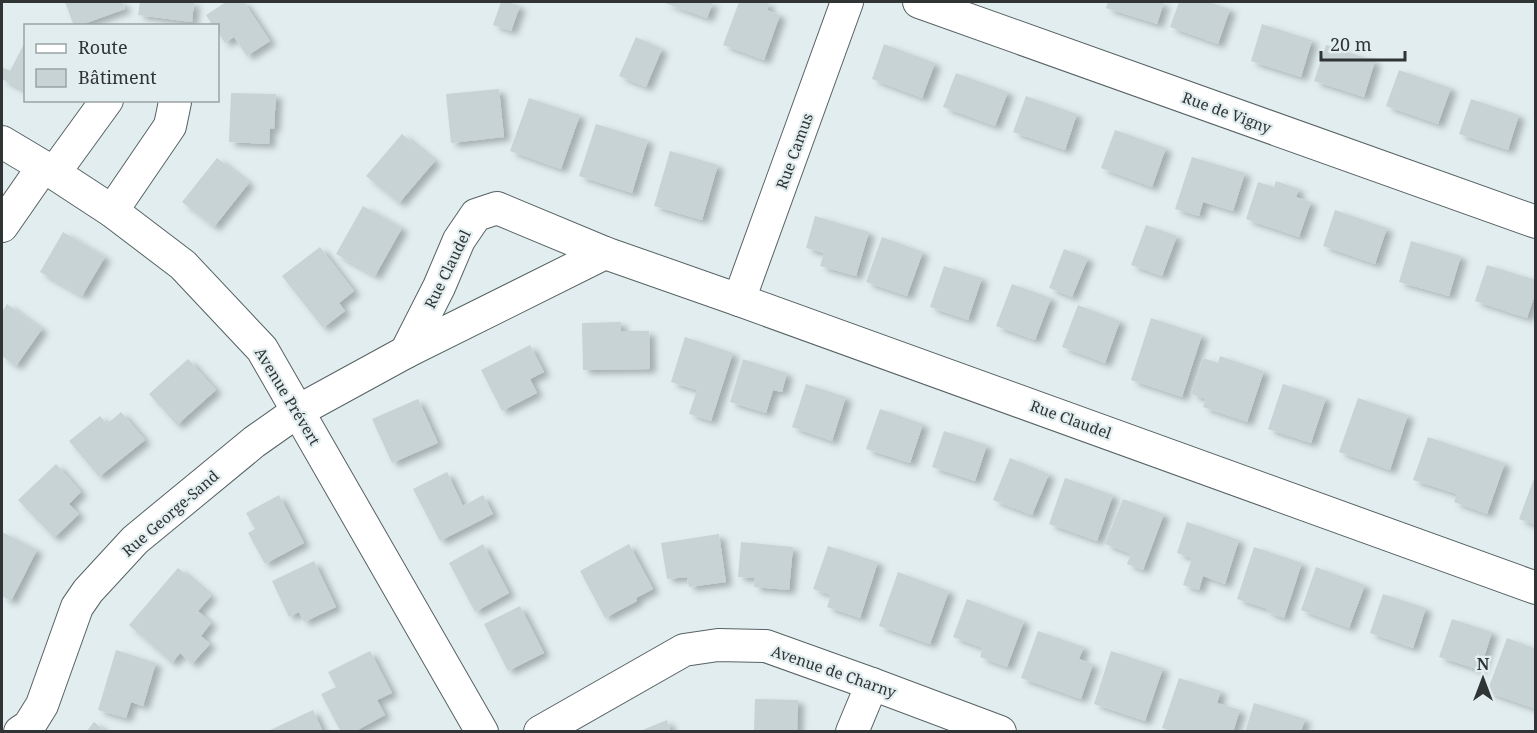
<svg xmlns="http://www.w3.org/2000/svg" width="1537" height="733" font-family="'Noto Serif',serif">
	<defs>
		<filter id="shadow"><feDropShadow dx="6" dy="4" stdDeviation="3" flood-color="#0004"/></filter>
	</defs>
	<rect width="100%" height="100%" fill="#e1edef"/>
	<!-- building -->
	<g fill="#c7d3d5" filter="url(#shadow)">
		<path d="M65,2H122L125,9L78,26H74Z"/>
		<path d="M140,2H194L192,22L138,15Z"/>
		<path d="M226,2H244L270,41L247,56L234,37L225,43L218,32V26H213L206,15Z"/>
		<path d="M501,2H508L520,6L511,31L493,25Z"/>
		<path d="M662,2H713L707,18Z"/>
		<path d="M739,2H764L769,3L767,10L780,15L764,60L723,45Z"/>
		<path d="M1108,2H1164L1157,24L1106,8Z"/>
		<path d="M1179,2H1209L1230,9L1218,44L1170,27Z"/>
		<path d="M1262,24L1312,40L1301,77L1251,61Z"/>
		<path d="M636,37L662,49L646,87L619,76Z"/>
		<path d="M26,40V91L2,79V67L10,71Z"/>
		<path d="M884,44L935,63L922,98L872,79Z"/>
		<path d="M1326,45L1375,61L1364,97L1314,81Z"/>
		<path d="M1399,70L1451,88L1438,124L1386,106Z"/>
		<path d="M956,73L1008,92L995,126L943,107Z"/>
		<path d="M499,89L504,137L451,143L446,94Z"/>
		<path d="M231,93L276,94L274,129L270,128L269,144L229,142Z"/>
		<path d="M1026,96L1077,114L1065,150L1013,132Z"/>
		<path d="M529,98L580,115L561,169L510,151Z"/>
		<path d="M1471,99L1519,115L1508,150L1459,134Z"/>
		<path d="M596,124L648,140L632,193L579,176Z"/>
		<path d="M1115,130L1166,148L1152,187L1101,168Z"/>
		<path d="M402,134L435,161L399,203L366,176Z"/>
		<path d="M670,151L718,165L702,220L654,206Z"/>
		<path d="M1192,157L1245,173L1233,211L1203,202L1199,216L1175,209Z"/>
		<path d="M217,158L249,183L214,227L182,202Z"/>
		<path d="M1276,181L1299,189L1296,197L1311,202L1299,237L1246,219L1258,182L1274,187Z"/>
		<path d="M363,206L402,228L375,276L336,254Z"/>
		<path d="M1335,210L1387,228L1375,264L1323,246Z"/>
		<path d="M815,216L869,232L856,276L820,266L824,253L806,248Z"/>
		<path d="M1146,225L1177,236L1162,276L1131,265Z"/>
		<path d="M63,232L105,257L82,296L40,272Z"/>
		<path d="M882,237L923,252L907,296L866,282Z"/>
		<path d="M1411,241L1461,256L1449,296L1399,282Z"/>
		<path d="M320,247L354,291L339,303L345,311L323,328L282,276Z"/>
		<path d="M1064,249L1088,258L1072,297L1049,288Z"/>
		<path d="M1487,265L1536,280V291L1527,318L1475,301Z"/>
		<path d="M944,266L982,278L968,320L930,307Z"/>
		<path d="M1012,284L1051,298L1035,340L996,326Z"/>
		<path d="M7,304L42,329L16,366L2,356V312Z"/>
		<path d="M1078,305L1120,321L1105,363L1062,347Z"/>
		<path d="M1151,318L1202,335L1182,397L1131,380Z"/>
		<path d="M621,322V331H649L650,369L583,370L582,323Z"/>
		<path d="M685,337L733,353L711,421L689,414L697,390L671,382Z"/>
		<path d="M530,345L544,372L530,379L537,393L502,411L481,370Z"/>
		<path d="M1220,356L1264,371L1247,422L1203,407L1206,399L1191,394L1203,358L1218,363Z"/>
		<path d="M188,359L216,390L177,425L149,394Z"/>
		<path d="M743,359L787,373L782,392L773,390L766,413L730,402Z"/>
		<path d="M806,384L846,397L832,441L792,427Z"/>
		<path d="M1283,384L1326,398L1311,443L1268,429Z"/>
		<path d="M1358,398L1408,415L1390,470L1339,452Z"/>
		<path d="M418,399L438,443L392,463L372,419Z"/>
		<path d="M880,409L923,424L910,463L866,449Z"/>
		<path d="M121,412L145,440L99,477L69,441L100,416L107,424Z"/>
		<path d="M944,431L987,445L975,481L932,467Z"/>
		<path d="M1428,437L1505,463L1487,514L1454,502L1457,494L1413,480Z"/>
		<path d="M1010,458L1049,474L1032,515L993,500Z"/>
		<path d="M56,464L81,492L69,504L79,514L54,538L18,500Z"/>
		<path d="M447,472L463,506L483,495L493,514L440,541L413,489Z"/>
		<path d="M1536,473V525L1519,519Z"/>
		<path d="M1065,478L1113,495L1097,541L1049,524Z"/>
		<path d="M279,495L304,543L265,564L248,533L255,529L246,513Z"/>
		<path d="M1123,499L1164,514L1143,570L1127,564L1131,554L1105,544Z"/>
		<path d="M1187,522L1239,540L1225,584L1203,576L1199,590L1183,585L1192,558L1177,553Z"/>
		<path d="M2,532L37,550L11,601L2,596Z"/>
		<path d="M719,534L726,582L689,587L687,577L667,579L661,543Z"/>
		<path d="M741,542L793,547L789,590L754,587L755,578L738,577Z"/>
		<path d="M483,544L509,593L475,612L449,563Z"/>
		<path d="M629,544L653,589L636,598L637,601L605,618L580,571Z"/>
		<path d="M828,546L878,562L860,618L827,607L831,595L813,589Z"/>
		<path d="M1254,547L1302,563L1284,618L1267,612L1268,609L1237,599Z"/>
		<path d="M314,561L336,607L304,622L299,612L289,617L272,581Z"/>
		<path d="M1316,567L1365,585L1349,628L1301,610Z"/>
		<path d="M178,568L211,596L198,611L211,623L201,636L210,644L192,664L180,653L172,663L129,625Z"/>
		<path d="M898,572L949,591L930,644L879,626Z"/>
		<path d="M1383,594L1426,608L1413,648L1370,633Z"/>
		<path d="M967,599L1024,621L1007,667L980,657L983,648L953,637Z"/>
		<path d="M520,606L544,653L508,671L484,624Z"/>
		<path d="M1452,619L1492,632L1480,670L1439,657Z"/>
		<path d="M1038,631L1084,647L1079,659L1093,664L1081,699L1021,678Z"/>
		<path d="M1507,638L1536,649V709L1487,692Z"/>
		<path d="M116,650L156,663L143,706L131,702L126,718L98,710Z"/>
		<path d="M370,651L392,693L377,700L385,715L354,732H341L321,694L336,687L328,672Z"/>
		<path d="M1111,651L1163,668L1145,721L1094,704Z"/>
		<path d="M1179,678L1221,691L1217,703L1240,710L1233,732H1172L1162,728Z"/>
		<path d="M755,699L798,700L797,732H754Z"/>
		<path d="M1254,703L1305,719L1301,732H1245Z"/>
		<path d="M313,710L323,732H266Z"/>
		<path d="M667,720L671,732H640V731Z"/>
		<path d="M94,722L106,732H86Z"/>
	</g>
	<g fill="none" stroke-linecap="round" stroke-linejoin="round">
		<defs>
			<g id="street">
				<path d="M919,2L1536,222"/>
				<path d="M2,142L54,173L112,211L183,265L262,349L482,732"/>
				<path d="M54,173L107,100"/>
				<path d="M112,211L170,126L175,102L174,100"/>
				<path d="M2,226L43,167"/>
				<path d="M739,300L847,2"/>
				<path d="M406,352L439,287L459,240L476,215L497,208L605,253L739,300L1536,588"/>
				<path d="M20,732L29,726L42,705L77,607L88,591L135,540L254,442L298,411L406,352L605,253"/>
				<path d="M540,732L684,650L718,645L766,646L872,684L1000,732"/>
				<path d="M852,732L872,684"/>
			</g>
		</defs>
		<!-- street casing -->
		<use href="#street" stroke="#576264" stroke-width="34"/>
		<!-- street -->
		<use href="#street" stroke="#fff" stroke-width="32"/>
	</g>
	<g text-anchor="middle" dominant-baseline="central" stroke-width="4.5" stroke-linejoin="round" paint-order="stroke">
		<!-- street labels -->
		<g font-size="15" fill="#303435" stroke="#e1edef">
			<text transform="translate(1227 112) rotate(20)">Rue de Vigny</text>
			<text transform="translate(794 151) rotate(-70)">Rue Camus</text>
			<text transform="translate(447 269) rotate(-64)">Rue Claudel</text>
			<text transform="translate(288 396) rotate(59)">Avenue Prévert</text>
			<text transform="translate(1071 419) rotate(20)">Rue Claudel</text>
			<text transform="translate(170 513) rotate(-41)">Rue George-Sand</text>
			<text transform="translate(834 671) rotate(19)">Avenue de Charny</text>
		</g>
	</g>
	<!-- border -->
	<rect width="1537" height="733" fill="none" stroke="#303435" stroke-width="6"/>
	<!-- legend -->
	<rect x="24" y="24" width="195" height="78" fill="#e1edef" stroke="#9aa3a5" stroke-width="1.5"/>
	<rect x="36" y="44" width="30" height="9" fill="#ffffff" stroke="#9aa3a5" stroke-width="1.5"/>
	<text x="78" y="54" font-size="18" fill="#303435">Route</text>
	<rect x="36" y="69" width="30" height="18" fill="#c7d3d5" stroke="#9aa3a5" stroke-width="1.5"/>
	<text x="78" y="84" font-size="18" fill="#303435">Bâtiment</text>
	<!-- north arrow -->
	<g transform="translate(1483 679)" stroke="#e1edef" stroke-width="4.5" paint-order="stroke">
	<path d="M0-4.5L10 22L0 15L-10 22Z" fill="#303435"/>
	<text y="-9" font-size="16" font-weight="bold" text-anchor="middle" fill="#303435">N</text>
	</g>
	<!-- scale -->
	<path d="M1321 51v9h84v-9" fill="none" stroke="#303435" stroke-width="3"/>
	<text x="1330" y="51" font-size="18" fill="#303435" stroke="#e1edef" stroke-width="4.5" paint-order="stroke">20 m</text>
</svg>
